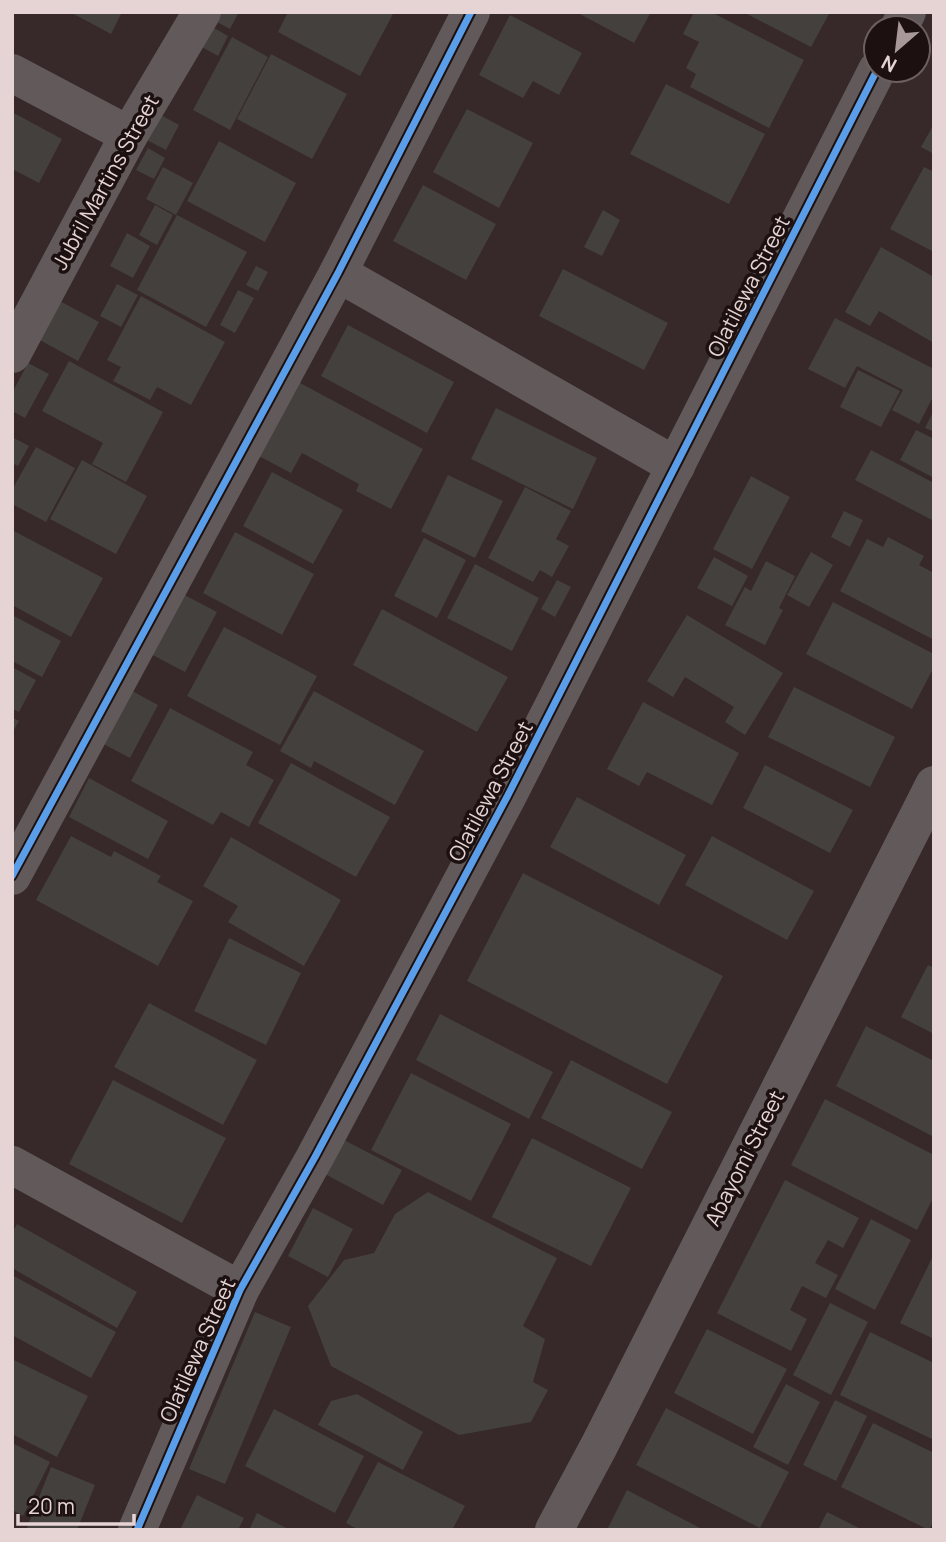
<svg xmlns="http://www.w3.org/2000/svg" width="946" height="1542" font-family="Manrope,sans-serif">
	<rect width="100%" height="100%" fill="#372829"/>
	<!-- building -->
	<g fill="#43403e">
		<path d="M70,12H122L111,34Z"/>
		<path d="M216,12H239L230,29L213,20Z"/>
		<path d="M288,12H394L360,76L278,32Z"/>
		<path d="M576,12H651L634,43Z"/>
		<path d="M694,12H711L804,60L769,128L690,87L696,74L686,68L699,42L683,34Z"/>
		<path d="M743,12H830L811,47Z"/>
		<path d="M510,15L582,53L559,95L533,81L523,98L479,75Z"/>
		<path d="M209,25L228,36L218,56L198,45Z"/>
		<path d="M232,37L268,57L230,130L193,110Z"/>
		<path d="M271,54L347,94L312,159L237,119Z"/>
		<path d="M666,84L765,134L729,204L630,154Z"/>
		<path d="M467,109L533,143L499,208L433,172Z"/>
		<path d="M12,112L62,139L39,183L12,169Z"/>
		<path d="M159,114L179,125L166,150L145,139Z"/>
		<path d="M934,124V154L921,147Z"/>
		<path d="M219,141L296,183L265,242L187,201Z"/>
		<path d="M148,148L165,158L154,179L136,170Z"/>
		<path d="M163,167L193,183L176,215L146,199Z"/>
		<path d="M924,167L934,172V252L890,229Z"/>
		<path d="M423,185L496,224L466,280L393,241Z"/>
		<path d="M155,205L173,215L157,245L139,235Z"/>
		<path d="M603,210L620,220L602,256L584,247Z"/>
		<path d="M177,215L247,252L206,327L137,290Z"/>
		<path d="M127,233L150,246L133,278L110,266Z"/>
		<path d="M881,247L934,277V343L879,311L870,326L845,312Z"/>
		<path d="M256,266L268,272L258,291L246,285Z"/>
		<path d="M563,269L668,323L644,370L539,316Z"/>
		<path d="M117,284L138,295L121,327L100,316Z"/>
		<path d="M238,290L254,298L235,333L220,325Z"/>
		<path d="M141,296L225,342L191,405L157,387L150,400L113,381L121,367L107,360Z"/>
		<path d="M58,300L99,322L78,361L38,339Z"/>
		<path d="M835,318L934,369V395L919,424L892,410L903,390L857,366L845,388L808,369Z"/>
		<path d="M348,325L454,382L427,433L321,376Z"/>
		<path d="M69,361L163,412L126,482L92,464L103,443L42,411Z"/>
		<path d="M28,363L49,374L25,418L12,411V393Z"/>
		<path d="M858,370L900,391L881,427L840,407Z"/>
		<path d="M289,377L423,449L391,509L356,491L359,484L302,453L291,473L249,451Z"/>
		<path d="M496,408L597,458L573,509L471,459Z"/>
		<path d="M934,410V432L925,428Z"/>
		<path d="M916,430L934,439V478L900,460Z"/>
		<path d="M12,437L29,446L18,466L12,463Z"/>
		<path d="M36,447L75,468L46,522L12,504V490Z"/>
		<path d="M871,450L934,483V521L855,480Z"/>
		<path d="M82,460L147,496L116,554L50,519Z"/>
		<path d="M272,472L343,510L313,564L243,526Z"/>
		<path d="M448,475L503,501L475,558L421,531Z"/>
		<path d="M751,476L790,497L752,569L713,549Z"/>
		<path d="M525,487L571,511L556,539L569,546L552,577L540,570L533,582L488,558Z"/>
		<path d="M844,511L863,520L850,547L831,537Z"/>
		<path d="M12,530L103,578L71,637L12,605Z"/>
		<path d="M235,532L314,574L282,635L203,593Z"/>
		<path d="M888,537L924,556L919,565L934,573V640L840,591L867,539L883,547Z"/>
		<path d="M424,538L466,560L437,618L394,596Z"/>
		<path d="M811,552L833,565L809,607L787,595Z"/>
		<path d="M714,557L748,576L732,606L697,588Z"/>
		<path d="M766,561L795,576L779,608L783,610L765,645L725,625L745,587L751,591Z"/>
		<path d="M475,564L539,598L512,651L447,618Z"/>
		<path d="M557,580L571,587L555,617L541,609Z"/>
		<path d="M177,591L217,612L185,672L145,651Z"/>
		<path d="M833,602L934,654V667L912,709L806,654Z"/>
		<path d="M382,609L508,677L477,732L353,665Z"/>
		<path d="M12,615L61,641L42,677L12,661Z"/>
		<path d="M687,615L783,673L745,735L725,722L734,707L685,677L673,697L647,681Z"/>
		<path d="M224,627L317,676L280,745L187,696Z"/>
		<path d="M12,667L36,680L19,712L12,709Z"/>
		<path d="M121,685L158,705L130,758L92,738Z"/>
		<path d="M794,687L895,737L870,787L768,737Z"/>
		<path d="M314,691L424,751L395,805L314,761L311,768L280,751Z"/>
		<path d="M643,702L739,753L712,805L647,772L639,786L607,769Z"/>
		<path d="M170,708L253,752L246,765L274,780L249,827L221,812L213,825L131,781Z"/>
		<path d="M12,717L19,721L12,733Z"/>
		<path d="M291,763L390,817L356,877L258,823Z"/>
		<path d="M765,765L853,810L830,853L743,808Z"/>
		<path d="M89,778L168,821L148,859L69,817Z"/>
		<path d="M577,797L686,855L659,905L550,847Z"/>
		<path d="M71,836L111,857L114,851L161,876L157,882L193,901L158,966L36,900Z"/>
		<path d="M712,836L814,891L787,940L685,885Z"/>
		<path d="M231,837L341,900L304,966L228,922L238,906L203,886Z"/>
		<path d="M523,873L723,976L667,1084L467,981Z"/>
		<path d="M229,938L301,973L266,1045L194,1011Z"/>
		<path d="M928,965L934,968V1034L901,1017Z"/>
		<path d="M149,1003L257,1060L223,1125L114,1067Z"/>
		<path d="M440,1014L553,1072L529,1119L416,1060Z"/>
		<path d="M866,1026L934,1061V1137L836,1086Z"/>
		<path d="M571,1060L672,1112L642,1169L541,1118Z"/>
		<path d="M411,1073L511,1124L471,1201L371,1150Z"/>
		<path d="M113,1080L226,1138L182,1223L69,1164Z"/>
		<path d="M825,1099L934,1155V1196L917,1230L791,1165Z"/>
		<path d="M532,1138L631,1188L591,1266L492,1217Z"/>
		<path d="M344,1140L402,1170L383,1205L325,1174Z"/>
		<path d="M785,1180L859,1218L843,1248L828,1240L815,1263L838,1275L826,1298L802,1286L790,1310L807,1319L791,1351L717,1313Z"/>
		<path d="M428,1192L557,1258L523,1326L545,1339L533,1382L548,1390L531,1422L459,1435L331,1366L308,1306L344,1260L374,1253L395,1214Z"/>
		<path d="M313,1208L353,1229L328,1277L288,1256Z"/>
		<path d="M871,1219L911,1240L875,1310L835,1289Z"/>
		<path d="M17,1224L137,1292L117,1328L12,1268V1233Z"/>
		<path d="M934,1254V1339L900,1323Z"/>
		<path d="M12,1275L116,1332L91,1378L12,1335Z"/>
		<path d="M830,1303L868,1322L831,1395L793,1375Z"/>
		<path d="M255,1312L291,1327L225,1484L189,1469Z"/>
		<path d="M707,1329L787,1369L753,1434L674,1393Z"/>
		<path d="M870,1332L934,1363V1440L840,1395Z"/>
		<path d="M12,1359L88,1396L57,1457L12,1434Z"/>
		<path d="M786,1384L820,1402L788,1465L753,1447Z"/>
		<path d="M357,1394L423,1432L403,1470L318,1425L331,1401Z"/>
		<path d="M835,1400L867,1416L836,1481L803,1465Z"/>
		<path d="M666,1408L789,1472L760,1528L636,1465Z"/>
		<path d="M274,1409L364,1456L335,1513L245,1466Z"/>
		<path d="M873,1423L934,1453V1521L929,1530L841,1487Z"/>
		<path d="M12,1443L50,1462L23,1516L12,1510Z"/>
		<path d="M378,1462L465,1506L452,1530H359L346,1523Z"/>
		<path d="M51,1467L95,1485L77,1530H26Z"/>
		<path d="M627,1490L704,1530H607Z"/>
		<path d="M197,1495L244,1518L238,1530H180Z"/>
		<path d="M827,1512L863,1530H818Z"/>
		<path d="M257,1513L290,1530H249Z"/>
	</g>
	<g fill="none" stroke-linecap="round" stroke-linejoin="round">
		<!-- minor -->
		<g stroke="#625a5a" stroke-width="38">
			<path d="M899,28L907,12"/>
			<path d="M12,73L129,135"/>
			<path d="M338,273L676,466"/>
			<path d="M12,354L129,135L202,12"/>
			<path d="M12,876L338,273L471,12"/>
			<path d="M12,1165L240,1290"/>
			<path d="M137,1530L240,1290L315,1157L507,797L877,70"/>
			<path d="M554,1530L599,1446L934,785"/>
		</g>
		<defs>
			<g id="cycleway">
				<path d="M12,876L338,273L471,12"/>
				<path d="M137,1530L240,1290L315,1157L507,797L877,70"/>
			</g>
		</defs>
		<!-- cycleway casing -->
		<use href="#cycleway" stroke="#1c1010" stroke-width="11"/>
		<!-- cycleway -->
		<use href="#cycleway" stroke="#5a9eea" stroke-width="7"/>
	</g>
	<g text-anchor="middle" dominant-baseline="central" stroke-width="7" stroke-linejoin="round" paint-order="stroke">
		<!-- street labels -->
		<g font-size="21" fill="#e6d4d5" stroke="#1c1010">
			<text transform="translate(105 182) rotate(-61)">Jubril Martins Street</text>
			<text transform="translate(748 286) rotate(-63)">Olatilewa Street</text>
			<text transform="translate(490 791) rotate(-62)">Olatilewa Street</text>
			<text transform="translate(744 1158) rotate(-63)">Abayomi Street</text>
			<text transform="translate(197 1350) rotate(-66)">Olatilewa Street</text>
		</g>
	</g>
	<!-- border -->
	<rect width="946" height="1542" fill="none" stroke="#e6d4d5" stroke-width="28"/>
	<!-- north arrow -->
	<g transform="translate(897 49) rotate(208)"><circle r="33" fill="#1c1010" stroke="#6d5e5f" stroke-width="2"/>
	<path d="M0-5L12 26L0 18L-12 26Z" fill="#a99899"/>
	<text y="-10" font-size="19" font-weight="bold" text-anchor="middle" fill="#e6d4d5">N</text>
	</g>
	<!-- scale -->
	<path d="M18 1514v10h116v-10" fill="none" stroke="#e6d4d5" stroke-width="3.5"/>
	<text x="28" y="1514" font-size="21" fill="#e6d4d5" stroke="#1c1010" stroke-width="5" paint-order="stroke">20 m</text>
</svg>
